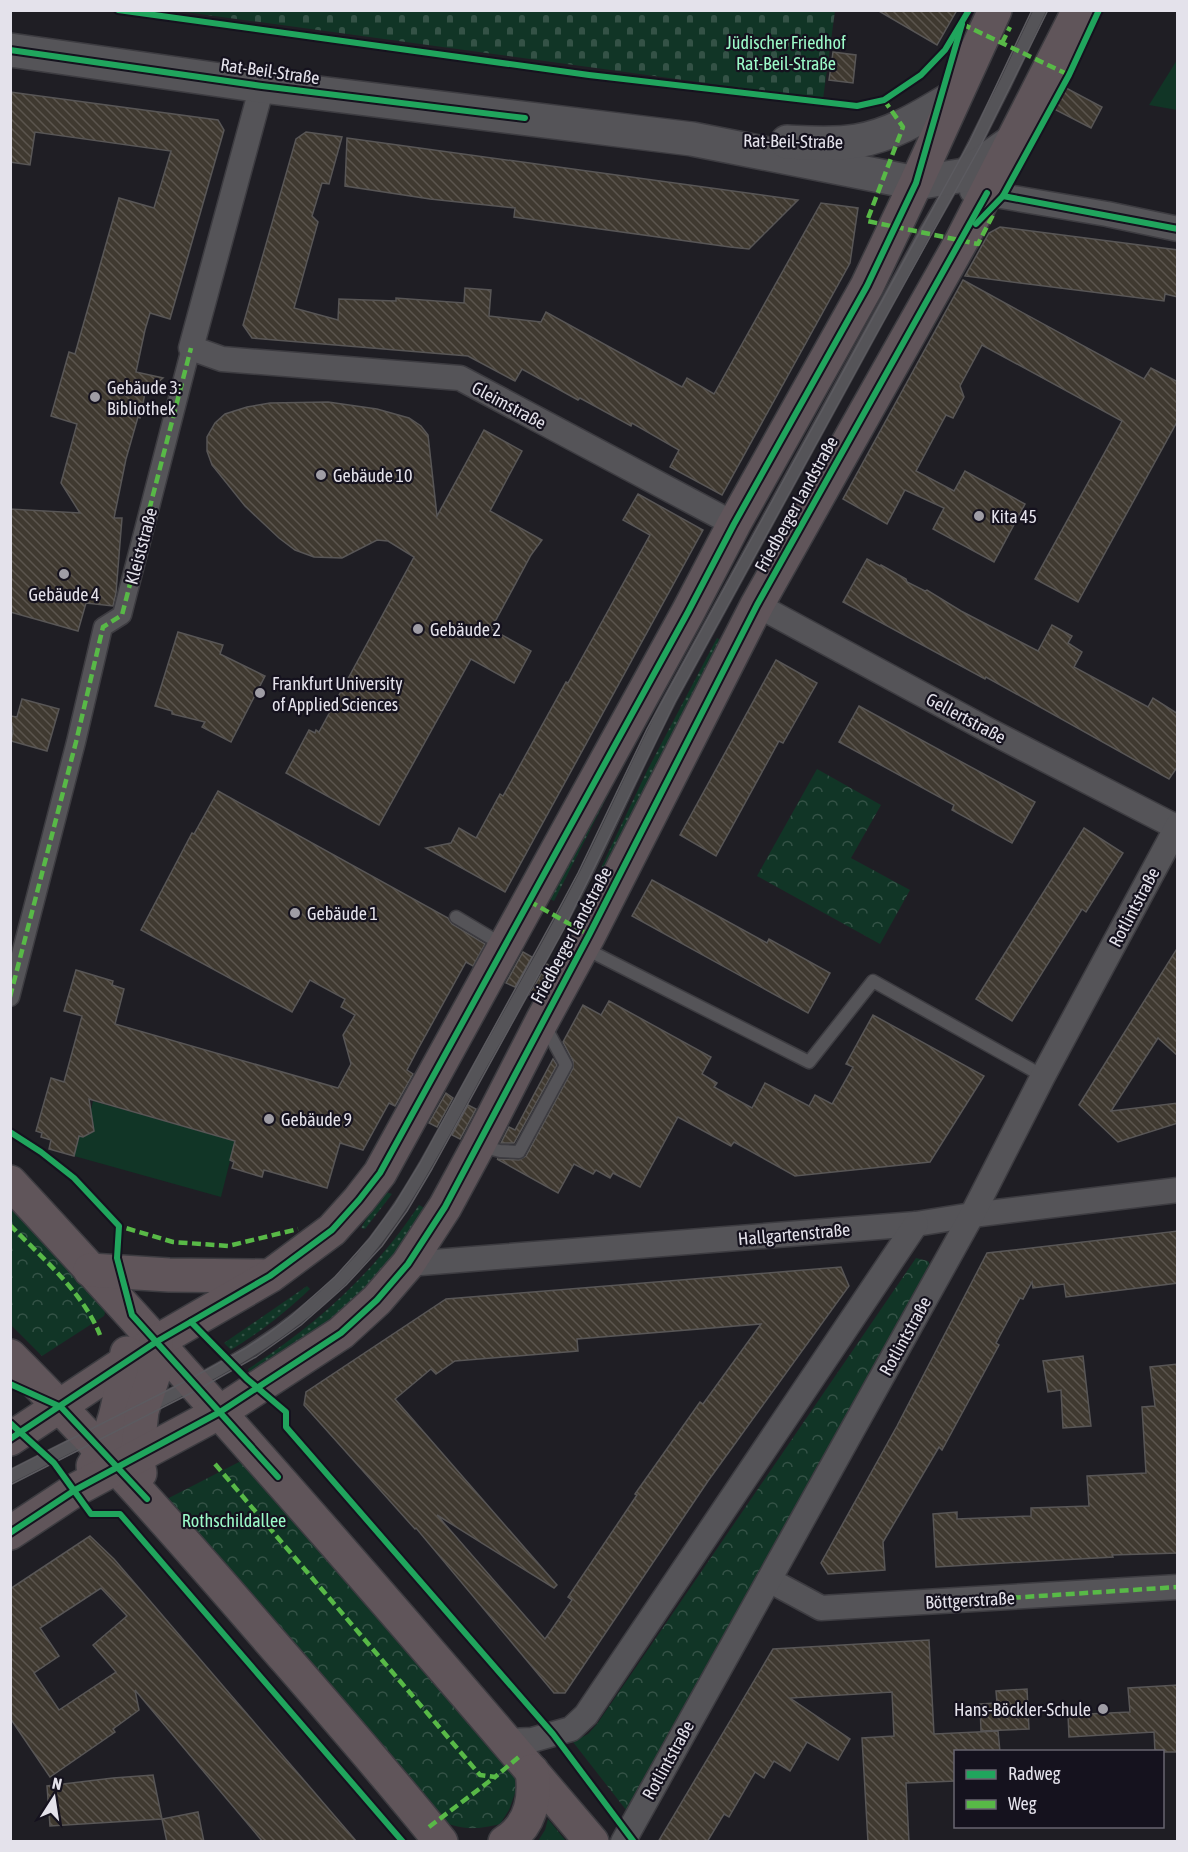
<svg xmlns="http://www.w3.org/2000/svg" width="1188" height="1852" font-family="'Asap Condensed',sans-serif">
	<defs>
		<pattern id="grass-dots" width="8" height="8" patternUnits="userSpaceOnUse" patternTransform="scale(1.5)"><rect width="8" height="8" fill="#113526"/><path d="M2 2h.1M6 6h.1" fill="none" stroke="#345246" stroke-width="1.8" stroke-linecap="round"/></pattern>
		<pattern id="forest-crowns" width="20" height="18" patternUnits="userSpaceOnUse" patternTransform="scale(1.5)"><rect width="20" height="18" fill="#113526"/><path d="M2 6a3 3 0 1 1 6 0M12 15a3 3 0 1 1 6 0" fill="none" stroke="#345246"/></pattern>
		<pattern id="cemetery-stones" width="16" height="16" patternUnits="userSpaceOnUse" patternTransform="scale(1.5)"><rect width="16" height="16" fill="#113526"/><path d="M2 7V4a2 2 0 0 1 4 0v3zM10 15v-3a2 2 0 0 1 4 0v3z" fill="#345246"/></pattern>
		<pattern id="building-back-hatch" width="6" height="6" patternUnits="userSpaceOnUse" patternTransform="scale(1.5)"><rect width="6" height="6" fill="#3f3930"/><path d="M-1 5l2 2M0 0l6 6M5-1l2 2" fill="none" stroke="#5b554e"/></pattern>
	</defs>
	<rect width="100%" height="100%" fill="#1f1e24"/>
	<!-- grass -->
	<g fill="url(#grass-dots)">
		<path d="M717,638L726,643L588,920L579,914L647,771Z"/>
		<path d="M610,785V791L554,901L546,897Z"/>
		<path d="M383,1191L392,1194L365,1229L361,1228Z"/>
		<path d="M419,1205L428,1210C417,1226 407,1244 394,1259C351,1306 304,1341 251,1376L248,1369C316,1325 374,1273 419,1205Z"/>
		<path d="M307,1286L310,1289C285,1313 260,1332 231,1350L224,1343Z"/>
	</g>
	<!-- forest -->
	<g fill="url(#forest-crowns)">
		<path d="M817,769L881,805L851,858L910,890L880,944L757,876Z"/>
		<path d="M10,1197L99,1296L105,1313L104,1316L42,1356L11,1325Z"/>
		<path d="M916,1258L928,1261L933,1270L630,1815L573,1742L588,1734L597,1724Z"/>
		<path d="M241,1461L519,1782L509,1810L500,1824C476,1830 464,1830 440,1821L161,1502Z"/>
		<path d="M548,1819L566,1841H538L545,1830Z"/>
	</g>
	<!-- cemetery -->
	<path fill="url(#cemetery-stones)" d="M178,11H835L823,99Z"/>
	<!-- garden -->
	<g fill="#113526">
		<path d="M1177,60V110L1149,105Z"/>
		<path d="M93,1101L235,1141L221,1197L74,1156L79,1136L82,1137L90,1133L89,1119Z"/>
	</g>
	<!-- building -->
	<g fill="url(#building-back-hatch)" stroke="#585656" stroke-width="1.5" fill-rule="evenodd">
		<path d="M877,10H957L937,45Z"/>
		<path d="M833,52L856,55L853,83L829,80Z"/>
		<path d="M1066,88L1102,107L1091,128L1054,109Z"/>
		<path d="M10,92L218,120L224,130L170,319L150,313L145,330L136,372L163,378L145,393L140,418L138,417L126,459L114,518H122L116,593L113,606L86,603L78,631L10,612V509L80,513L61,483L77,424L51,416L69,352L75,354L119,198L154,208L171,151L35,132L30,165L10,162Z"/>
		<path d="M306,132L342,137L329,184L322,183L312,216L318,222L294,308L338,320L339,299L396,301V298L464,303L465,288L491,290L489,316L541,322L546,312L682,387L687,378L714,394L821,203L858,208L850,263L722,495L670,467L679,450L632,423L631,426L580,398L578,400L522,369L515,381L468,356L252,338L243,325L296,139Z"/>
		<path d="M347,138L580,170L798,200L749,249L730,247L514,217L515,208L430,199L345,186Z"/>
		<path d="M1000,227L1178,250V297L1165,294L1164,301L965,276L989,233Z"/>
		<path d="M963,280L1144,379L1151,368L1178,382V420L1078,602L1035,579L1122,421L982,345L960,386L964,397L953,418L946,415L916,471L954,491L965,471L1025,504L994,562L933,529L944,508L905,490L887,524L843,499Z"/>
		<path d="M328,402L377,409L409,418L421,426L428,435L437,516L484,430L522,451L490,511L542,540L531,555L491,629L531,651L514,683L471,659L379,825L286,773L309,730L315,733L316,730L319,732L414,557L388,541L377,540L342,558L314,557L295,550L279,538L245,506L212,465L207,451V437L215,423L225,414L247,407L270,403Z"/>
		<path d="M638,494L703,530L505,892L426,848L451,843L459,828L476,838L500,794L503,796L566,682L568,683L650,535L623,520Z"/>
		<path d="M867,559L880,566L881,565L906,579L907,582L925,591L927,590L961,611L1038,651L1052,625L1072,636L1068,643L1082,652L1074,667L1148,707L1153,698L1178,714V766L1169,779L986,677L985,679L843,602Z"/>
		<path d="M178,632L223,645L220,654L265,676L231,742L202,727L205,722L172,714V711L155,706Z"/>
		<path d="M776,660L817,683L783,743L779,741L716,856L680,835Z"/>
		<path d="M22,699L59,709L47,751L11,741L13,731L10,716L17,717Z"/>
		<path d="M859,706L1035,802L1012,843L952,810L954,805L839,742Z"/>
		<path d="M218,791L448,918L452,924L485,944L473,966L466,962L418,1049L407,1070L413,1074L395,1106L389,1103L363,1150L340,1143L327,1188L264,1170L262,1177L232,1168L234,1162L230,1160L235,1141L89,1099L94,1131L83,1137L79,1136L74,1156L49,1149L51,1140L41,1137L42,1133L36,1131L51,1078L64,1082L82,1016L64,1011L76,970L113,981L112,985L124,989L115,1024L338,1088L351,1064L343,1035L355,1015L341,1007L345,999L310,980L292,1012L141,930L192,833L194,834Z"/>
		<path d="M1084,828L1123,853L1086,912L1082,909L1012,1021L976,999Z"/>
		<path d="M652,880L767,943L769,939L830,973L808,1013L632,916Z"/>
		<path d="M1178,947V1056L1158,1038L1111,1111L1178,1103V1123L1118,1142L1079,1105Z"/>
		<path d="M523,952L532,957L515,987L506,983Z"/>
		<path d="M547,964L550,966L533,998L529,995Z"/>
		<path d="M609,1001L711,1057L702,1074L717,1083L714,1087L752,1108L765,1083L809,1106L815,1095L832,1104L853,1067L846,1064L873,1015L984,1076L930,1162L795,1176L734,1142L731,1146L678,1117L640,1187L613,1173L610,1178L596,1170L593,1174L574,1164L558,1193L497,1159L519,1160L526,1156L573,1068V1061L563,1042L583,1005L601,1015Z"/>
		<path d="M553,1059L557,1065L514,1143H501L509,1127L515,1130Z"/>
		<path d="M446,1093L453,1098L437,1127L429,1123Z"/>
		<path d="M468,1105L476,1109L460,1139L452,1135Z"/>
		<path d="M1178,1231V1283L1066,1297L1064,1284L1033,1288L1032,1282L1023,1299L1020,1298L996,1343L999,1345L942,1450L939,1447L883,1542L885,1570L828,1574L821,1563L897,1426L987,1253Z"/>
		<path d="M841,1267L849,1286L708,1481L565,1693H554L416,1528L415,1529L304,1405L306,1392L446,1299ZM761,1324L703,1404L700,1402L635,1494L637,1495L633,1501L568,1597L572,1600L545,1639L437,1515L554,1588L557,1585L395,1399L431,1369L436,1374L455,1361L578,1351L577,1339Z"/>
		<path d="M1083,1356L1091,1426L1063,1428L1061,1390L1048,1392L1043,1361Z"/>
		<path d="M1178,1364V1553L1112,1555L1113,1557L936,1567L933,1514L957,1512V1519L1031,1516V1508L1089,1506L1087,1476L1146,1473L1142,1407L1155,1406L1150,1367Z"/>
		<path d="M90,1536L114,1559L357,1842H263L135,1690L139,1710L113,1729L115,1732L50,1777L10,1718V1589ZM101,1588L127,1616L93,1645L116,1672L59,1710L34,1673L59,1656L40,1628Z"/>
		<path d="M929,1640L934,1734L998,1731L1000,1752H956V1781L906,1783L909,1842H868L862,1738L894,1736L892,1692L790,1698L850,1739L838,1760L807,1742L790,1771L774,1761L764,1778L755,1772L729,1817L724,1814L707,1842H658L773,1649Z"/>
		<path d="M1178,1685V1752H1155L1154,1732L1069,1737L1068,1715L1130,1712L1128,1688Z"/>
		<path d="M1027,1689L1029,1729L981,1731L980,1704L997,1703L996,1691Z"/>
		<path d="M153,1775L162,1819L50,1826L47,1786L113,1778Z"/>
		<path d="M198,1812L204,1842H167L162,1819Z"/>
	</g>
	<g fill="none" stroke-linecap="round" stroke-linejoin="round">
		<defs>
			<g id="service">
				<path d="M964,165L1005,84L1040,10"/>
				<path d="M456,917L503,945"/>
				<path d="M584,948L809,1062L873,981L1043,1076"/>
				<path d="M479,1146L500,1151L519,1152L566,1065L545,1026"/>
				<path d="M148,1407C219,1371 283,1337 340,1281C398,1224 433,1152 472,1081C510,1013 549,945 585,875C614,817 640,757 670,699L925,232L954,182"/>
				<path d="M10,1477L87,1438"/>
			</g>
			<path id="pedestrian" d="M10,997L76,742L103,627L122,615L191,348"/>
			<g id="minor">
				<path d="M262,86L191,348L222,359L460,378L734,524"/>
				<path d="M972,191L1107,214L1178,229"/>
				<path d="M757,605L988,730L1178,828"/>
				<path d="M408,1264L916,1224L972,1215L1178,1190"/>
				<path d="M769,1580L821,1608L1178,1587"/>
				<path d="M508,1741L532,1740L571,1729L586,1715L916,1224"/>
				<path d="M623,1842L972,1215L1043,1076L1178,825"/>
			</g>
			<g id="secondary">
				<path d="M10,50L262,86L692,139L916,183L965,175L1013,141"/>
				<path d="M787,142C810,143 834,145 857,141C893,135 924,115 954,97"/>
			</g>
			<g id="primary">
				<path d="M10,1182C210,1397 402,1618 592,1842"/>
				<path d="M90,1270L169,1275L268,1276"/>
				<path d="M10,1356C99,1445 182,1539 264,1634C324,1703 384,1771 441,1842"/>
				<path d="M10,1439L156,1342L270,1276L332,1230L359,1200L380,1173L688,612L734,524L867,286L916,183L995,10"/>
				<path d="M93,1466C116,1434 121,1391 127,1353"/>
				<path d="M140,1473L137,1457L142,1411L154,1374L156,1342"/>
				<path d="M10,1533L75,1490L220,1412L341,1333L377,1300L408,1264L445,1207L478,1146L542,1021L589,935L757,605L962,240L1079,10"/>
				<path d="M505,1842C531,1826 536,1799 532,1771"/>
			</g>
		</defs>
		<!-- service casing -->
		<use href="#service" stroke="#3d3c41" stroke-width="15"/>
		<!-- pedestrian casing -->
		<use href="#pedestrian" stroke="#3d3c41" stroke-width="21"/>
		<!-- minor casing -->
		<use href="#minor" stroke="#3d3c41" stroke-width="27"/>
		<!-- secondary casing -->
		<use href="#secondary" stroke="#3d3c41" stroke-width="36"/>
		<!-- primary casing -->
		<use href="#primary" stroke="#3d3c41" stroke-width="36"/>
		<!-- service -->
		<use href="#service" stroke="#555458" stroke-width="12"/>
		<!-- pedestrian -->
		<use href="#pedestrian" stroke="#555458" stroke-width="18"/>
		<!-- minor -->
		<use href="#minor" stroke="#555458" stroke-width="24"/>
		<!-- secondary -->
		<use href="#secondary" stroke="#555458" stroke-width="33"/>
		<!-- primary -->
		<use href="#primary" stroke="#60555a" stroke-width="33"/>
		<!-- tram -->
		<g stroke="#5c5b60" stroke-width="1.5">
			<path d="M10,1470L190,1379L246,1348L269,1333L291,1316L335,1277L370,1238L395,1204L420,1163L555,916L578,873L647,729L970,141L1032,10"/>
			<path d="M10,1485L199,1389L256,1357L301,1325L346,1285L382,1246L407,1211L432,1169L567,923L675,702L873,340L981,145L1048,10"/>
		</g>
		<!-- quiet -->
		<g stroke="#58b947" stroke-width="4.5" stroke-dasharray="9 4.5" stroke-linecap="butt">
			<path d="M962,24L1069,75"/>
			<path d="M1002,43L1010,27"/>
			<path d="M884,100L903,127L867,221L978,244L994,213"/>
			<path d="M529,901L589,935"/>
			<path d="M10,997L76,742L103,627L122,615L191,348"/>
			<path d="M115,1222L119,1226L173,1242L228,1246L298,1229"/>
			<path d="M10,1225C42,1258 83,1292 100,1335"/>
			<path d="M215,1464L480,1775L495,1777L520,1756"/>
			<path d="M931,1603L1178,1587"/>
			<path d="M429,1827L495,1777"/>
		</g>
		<defs>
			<g id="cycleway">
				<path d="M118,10L589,75L857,106L884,100L921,75L945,50L969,10"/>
				<path d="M10,50L262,86L525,118"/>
				<path d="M1003,196L1178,229"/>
				<path d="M976,224L1003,196L1069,75L1099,10"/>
				<path d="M10,1132L41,1152L74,1178L119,1226L117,1258L132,1315L278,1477"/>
				<path d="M191,1322L247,1379L286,1412V1427L553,1734L634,1842"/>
				<path d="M10,1384L61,1407L147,1499"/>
				<path d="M10,1423L54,1463L91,1514H120L403,1842"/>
				<path d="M10,1439L156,1342L270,1276L332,1230L359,1200L380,1173L688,612L734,524L867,286L916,183L962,24"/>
				<path d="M10,1533L75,1490L220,1412L341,1333L377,1300L408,1264L445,1207L589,935L757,605L987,193"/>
			</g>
		</defs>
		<!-- cycleway casing -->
		<use href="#cycleway" stroke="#15121e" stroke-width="10"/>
		<!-- cycleway -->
		<use href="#cycleway" stroke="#20a55d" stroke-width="6"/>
	</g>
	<!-- markers -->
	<g fill="#9f9da5" stroke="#15121e" stroke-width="2">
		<circle cx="95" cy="397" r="6"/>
		<circle cx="321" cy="475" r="6"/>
		<circle cx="979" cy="516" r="6"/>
		<circle cx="64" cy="574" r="6"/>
		<circle cx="418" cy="629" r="6"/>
		<circle cx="260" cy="693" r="6"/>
		<circle cx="295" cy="913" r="6"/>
		<circle cx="269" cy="1119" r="6"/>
		<circle cx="1103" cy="1709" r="6"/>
	</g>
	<g text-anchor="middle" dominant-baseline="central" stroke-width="4.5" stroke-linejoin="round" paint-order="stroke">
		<!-- park labels -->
		<g font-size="18" fill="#9cfbc9" stroke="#15121e">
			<text x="786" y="42">Jüdischer Friedhof<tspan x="786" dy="21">Rat-Beil-Straße</tspan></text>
			<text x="234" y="1520">Rothschildallee</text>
		</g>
		<!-- street labels -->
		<g font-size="18" fill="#e4e2eb" stroke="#15121e">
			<text transform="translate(270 71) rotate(8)">Rat-Beil-Straße</text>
			<text transform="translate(793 141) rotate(1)">Rat-Beil-Straße</text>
			<text transform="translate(509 405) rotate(28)">Gleimstraße</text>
			<text transform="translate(796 504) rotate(-61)">Friedberger Landstraße</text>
			<text transform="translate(141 546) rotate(-75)">Kleiststraße</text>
			<text transform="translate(966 718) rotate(28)">Gellertstraße</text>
			<text transform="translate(1134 907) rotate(-62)">Rotlintstraße</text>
			<text transform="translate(571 935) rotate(-62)">Friedberger Landstraße</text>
			<text transform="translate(794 1234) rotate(-5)">Hallgartenstraße</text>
			<text transform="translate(905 1336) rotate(-61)">Rotlintstraße</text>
			<text transform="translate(970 1600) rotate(-3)">Böttgerstraße</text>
			<text transform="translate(668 1760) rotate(-61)">Rotlintstraße</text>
		</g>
		<!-- poi labels -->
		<g font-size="18" fill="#e4e2eb" stroke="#15121e" text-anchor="start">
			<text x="107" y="387">Gebäude 3:<tspan x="107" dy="21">Bibliothek</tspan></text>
			<text x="333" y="475">Gebäude 10</text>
			<text x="991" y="516">Kita 45</text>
			<text x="64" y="594" text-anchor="middle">Gebäude 4</text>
			<text x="430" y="629">Gebäude 2</text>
			<text x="272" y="683">Frankfurt University<tspan x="272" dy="21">of Applied Sciences</tspan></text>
			<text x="307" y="913">Gebäude 1</text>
			<text x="281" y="1119">Gebäude 9</text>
			<text x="1091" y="1709" text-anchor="end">Hans-Böckler-Schule</text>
		</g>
	</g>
	<!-- border -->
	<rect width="1188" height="1852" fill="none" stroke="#e4e2eb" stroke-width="24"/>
	<!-- legend -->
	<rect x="954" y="1750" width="210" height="78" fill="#15121e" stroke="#686570" stroke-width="1.5"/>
	<rect x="966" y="1770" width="30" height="9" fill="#20a55d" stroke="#686570" stroke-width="1.5"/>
	<text x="1008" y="1780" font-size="18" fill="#e4e2eb">Radweg</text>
	<rect x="966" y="1800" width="30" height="9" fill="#58b947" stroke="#686570" stroke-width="1.5"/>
	<text x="1008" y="1810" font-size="18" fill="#e4e2eb">Weg</text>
	<!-- north arrow -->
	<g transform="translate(54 1798) rotate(12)" stroke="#15121e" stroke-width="4.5" paint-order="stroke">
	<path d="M0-4.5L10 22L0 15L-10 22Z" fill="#e4e2eb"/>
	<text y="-9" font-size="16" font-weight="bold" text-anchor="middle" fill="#e4e2eb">N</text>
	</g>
</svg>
